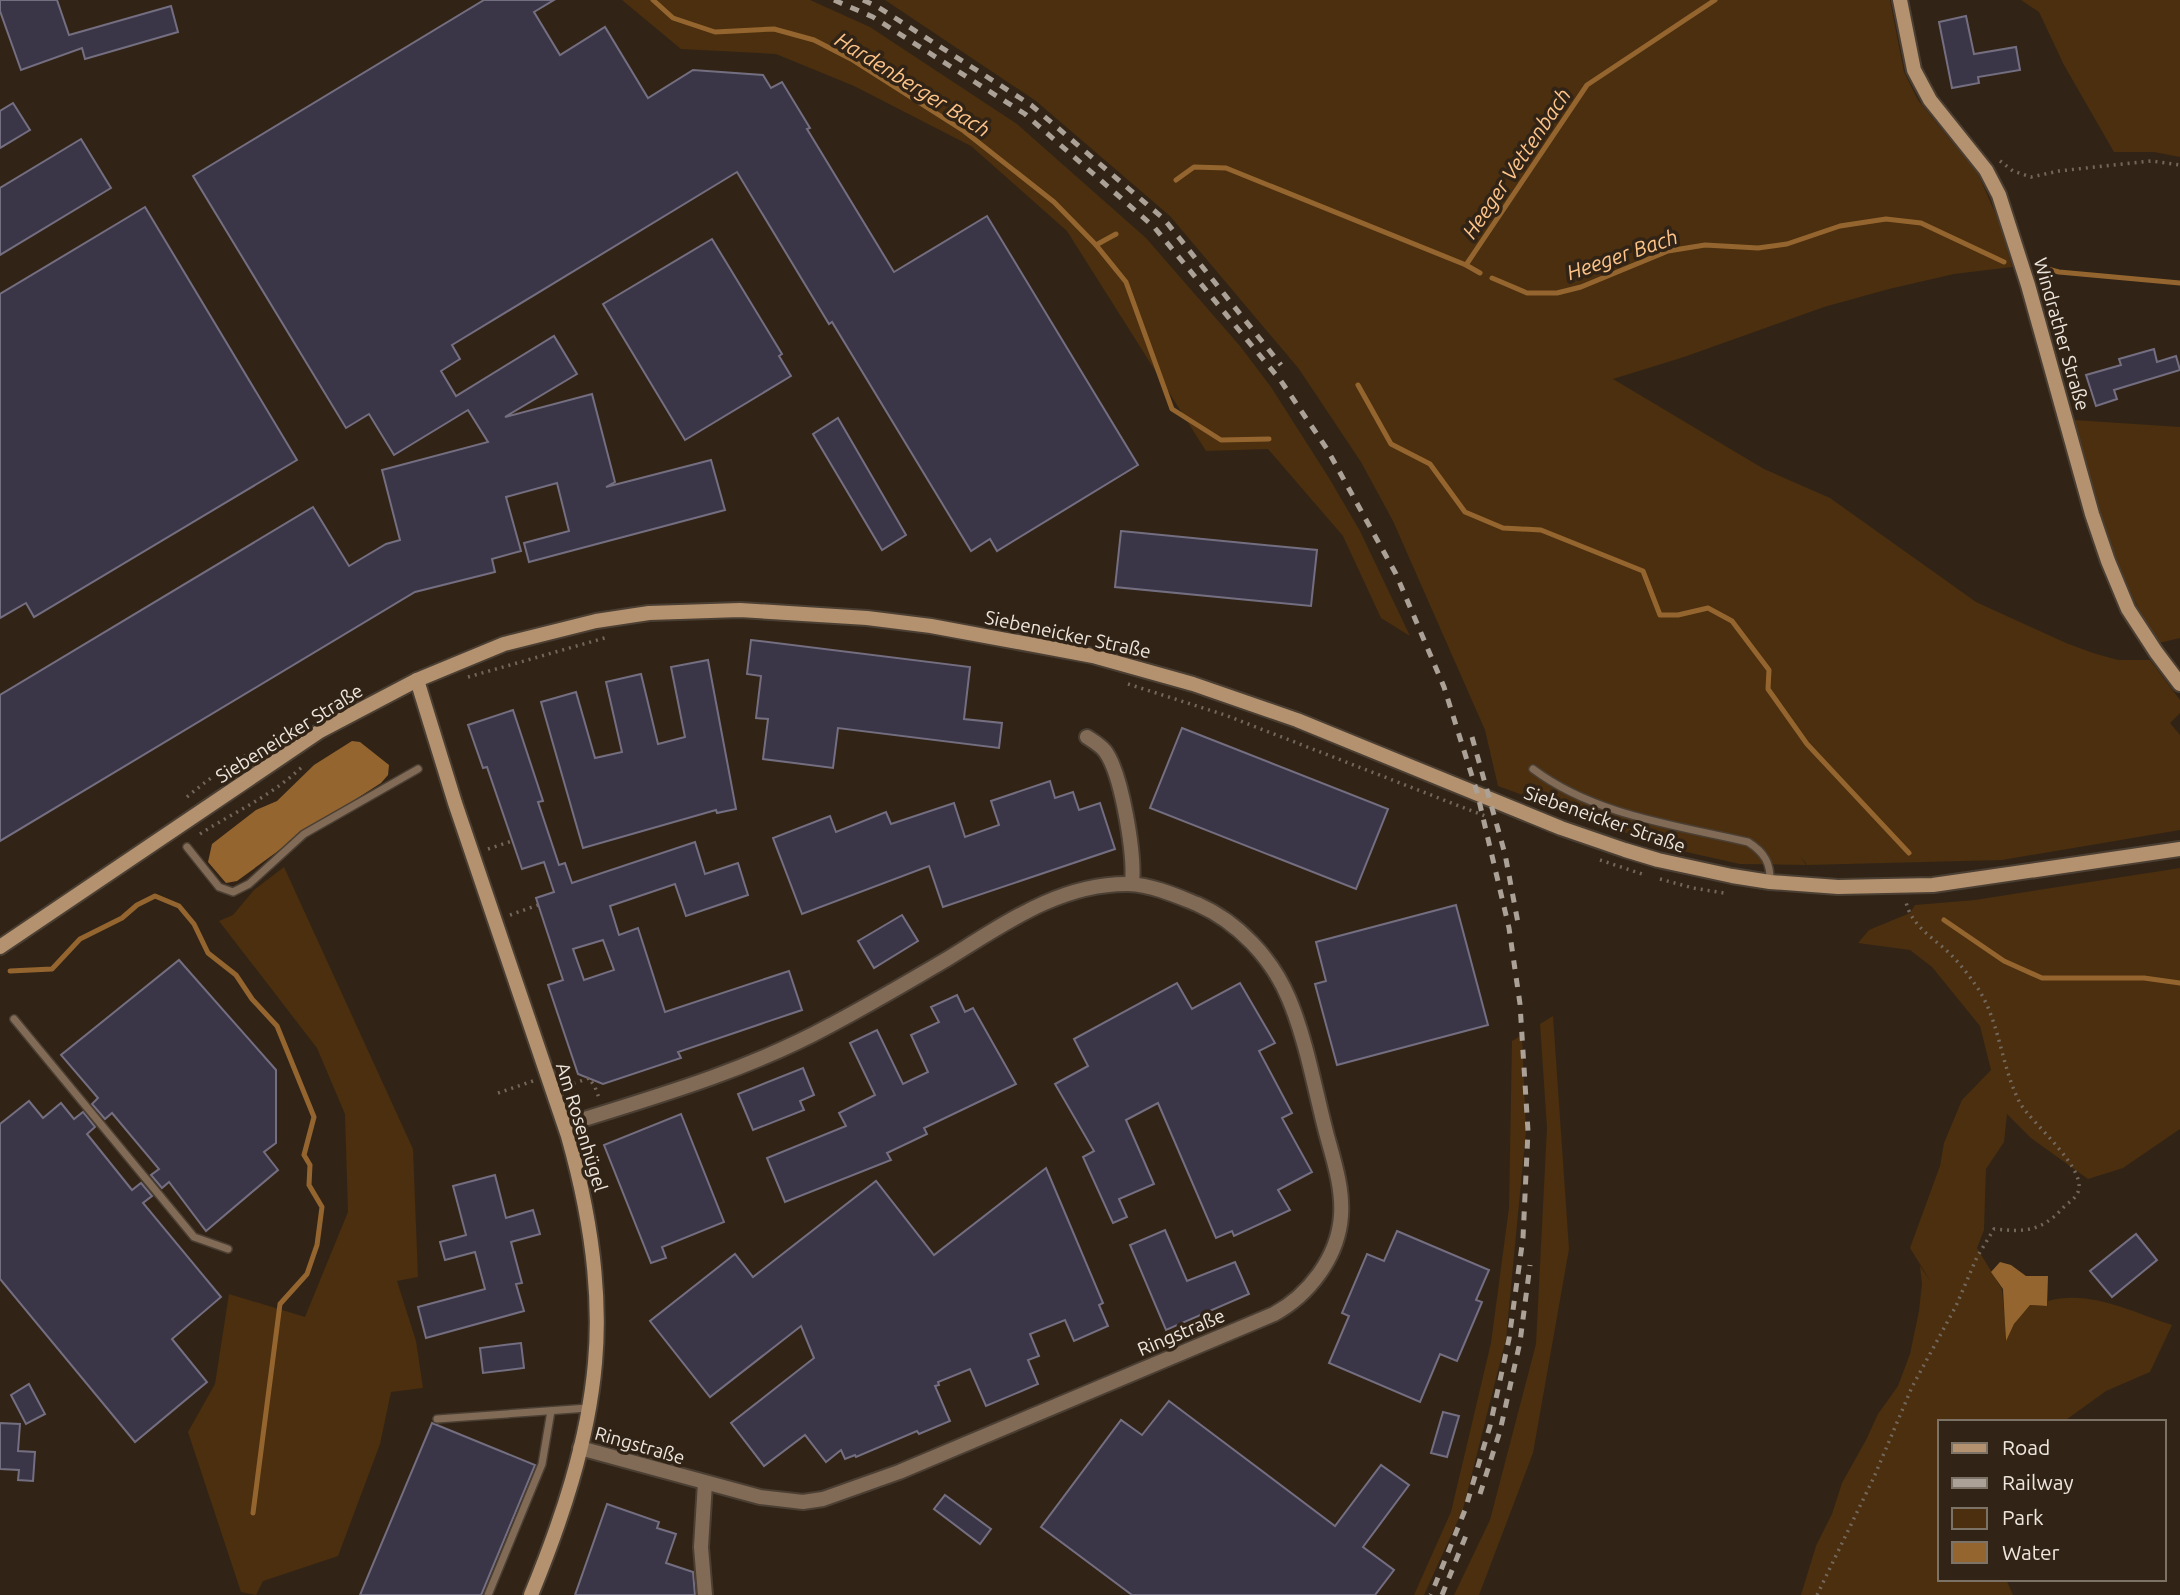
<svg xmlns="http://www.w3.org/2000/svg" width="2180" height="1595" font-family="Ubuntu,sans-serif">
	<rect width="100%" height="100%" fill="#312417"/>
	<!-- green -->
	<g fill="#4b2f0e">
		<path d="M622,0H810L870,27L1017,124L1146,238L1240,346L1271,387L1329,478L1360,531L1410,636L1381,618L1343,536L1268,449L1206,451L1067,231L971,146L854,86L776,54L681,49Z"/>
		<path d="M885,0H1890L1904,72L1918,100L1978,174L2001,226L2012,267L1954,274L1889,289L1824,307L1684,357L1613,379L1764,469L1830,498L1976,602L2066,643L2093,653L2118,660H2150L2180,700V713L2170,723L2180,735V830L2002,860L1807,865L1800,856L1806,865L1740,864L1664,847L1498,786L1485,730L1393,521L1361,462L1299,369L1170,216L1036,101Z"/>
		<path d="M2021,0H2180V157L2154,152H2114L2064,65L2039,12Z"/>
		<path d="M2074,420L2180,427V638L2159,643C2114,575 2094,498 2074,420Z"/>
		<path d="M284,867L413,1149L418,1277L397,1281L416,1341L423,1388L391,1392L380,1444L338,1556L263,1581L256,1595L241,1592L188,1432L215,1384L229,1294L305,1317L348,1212L345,1114L317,1048L219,921L233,915L254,890Z"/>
		<path d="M2180,868V1129L2123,1168L2088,1179L2031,1138L2007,1114L2004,1142L1986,1169L1984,1230L1977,1248L2002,1289L2005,1322V1341L2016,1321L2030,1305L2047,1306L2048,1301C2089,1289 2133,1312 2172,1325L2150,1372L2106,1391L2063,1422H1940V1579H2006L2013,1595H1801L1816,1546L1832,1514L1842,1483L1866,1440L1878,1414L1898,1386L1910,1354L1919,1311L1922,1284L1920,1266L1931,1282L1910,1248L1940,1166L1944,1143L1962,1100L1991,1070L1980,1026L1932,967L1910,950L1858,943L1869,930L1910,913L1915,905L1975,900Z"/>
		<path d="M1553,1016L1569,1249L1533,1453L1479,1595H1454L1490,1520L1536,1344L1547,1128L1540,1024Z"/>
		<path d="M1522,1035L1526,1131L1506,1339L1463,1509L1424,1595H1414L1451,1512L1491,1343L1509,1208L1512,1041Z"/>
	</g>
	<!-- water -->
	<g fill="#95652f">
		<path d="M352,741L360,742L389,765L388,775L381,783L300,835L237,881L226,883L208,862L212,844L256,810L277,801L314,765Z"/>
		<path d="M2000,1262L2011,1265L2026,1276H2048L2047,1306L2030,1305L2014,1324L2006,1341L2003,1289L1991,1272Z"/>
	</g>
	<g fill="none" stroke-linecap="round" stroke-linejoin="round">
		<!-- stream -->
		<g stroke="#95652f" stroke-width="5">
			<path d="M653,0L673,18L715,32L774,29L814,40L851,59L964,131L1054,202L1096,245L1126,282L1172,409L1221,440L1269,439"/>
			<path d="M1176,180L1194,167L1226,168L1466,265L1587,85L1715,0"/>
			<path d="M1096,245L1116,234"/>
			<path d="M1466,265L1480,273"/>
			<path d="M2036,266L2059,272L2180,283"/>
			<path d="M1492,278L1527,293H1557L1581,287L1668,251L1705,245L1758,248L1787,244L1840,226L1886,219L1921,223L2004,262"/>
			<path d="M1358,385L1391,444L1430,464L1465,512L1503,528L1541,530L1643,571L1660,615H1678L1708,608L1732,621L1769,670L1768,689L1807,744L1909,853"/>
			<path d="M1944,920L2004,961L2042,978H2144L2180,983"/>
			<path d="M10,971L52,969L80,939L122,918L137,905L155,896L179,906L194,924L208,953L236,975L252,999L277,1026L314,1117L304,1155L310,1165L309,1185L322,1207L317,1245L307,1274L280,1304L253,1513"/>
		</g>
	</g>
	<!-- building -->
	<g fill="#3b3647" stroke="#746e81" stroke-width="2" fill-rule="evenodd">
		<path d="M0,0H57L69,35L171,6L178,32L85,59L82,48L21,70L0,11Z"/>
		<path d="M484,0H554L534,12L560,55L605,27L648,98L693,70L763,75L771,88L782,82L810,128L807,129L894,272L987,216L1138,465L997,551L990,539L971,551L832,322L829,324L737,172L452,345L460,359L441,371L456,396L554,336L577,374L505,417L592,394L615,482L606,487L711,460L725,510L529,562L524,543L569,531L557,483L506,497L521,551L492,559L495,572L415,592L0,841V695L313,507L349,566L386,544L400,540L382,470L488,442L468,410L394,455L369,414L346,428L193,176Z"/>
		<path d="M1966,16L1974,54L2016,47L2020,70L1978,77L1979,83L1952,88L1939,22Z"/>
		<path d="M13,103L30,130L0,148V111Z"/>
		<path d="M81,139L111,188L0,255V188Z"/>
		<path d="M145,207L297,460L34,617L26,603L0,618V294Z"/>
		<path d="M712,239L782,354L779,356L791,376L685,440L603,304Z"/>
		<path d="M2154,349L2157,362L2176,356L2180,370L2114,390L2117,399L2096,406L2086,375L2121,365L2119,359Z"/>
		<path d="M838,418L906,535L882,550L813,434Z"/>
		<path d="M1121,531L1317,550L1311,606L1115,587Z"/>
		<path d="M751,640L970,667L964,719L1002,723L999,748L838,728L833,768L763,759L768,719L756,718L761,676L747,674Z"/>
		<path d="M708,660L736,809L717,813L716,810L583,848L541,702L576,692L595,758L622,752L606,682L641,674L658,744L685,737L671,667Z"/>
		<path d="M513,710L543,801L538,802L559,865L565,863L572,883L695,842L705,874L738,863L748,895L686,916L675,884L610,906L619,935L638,928L665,1012L789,971L802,1010L678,1052L681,1058L603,1084L578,1074L548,985L563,980L536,898L554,892L544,862L522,869L487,767L483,768L468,725ZM603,940L614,970L584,980L573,949Z"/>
		<path d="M1182,728L1388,809L1356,889L1150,808Z"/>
		<path d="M1050,781L1055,798L1073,792L1079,810L1100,803L1115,849L943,907L929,866L802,914L773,838L830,816L836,832L886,812L891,824L954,803L965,837L999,825L991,801Z"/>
		<path d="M1456,905L1488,1025L1337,1065L1315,984L1326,981L1316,942Z"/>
		<path d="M902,915L918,941L874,968L858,941Z"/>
		<path d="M179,960L276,1070V1143L264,1152L278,1170L206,1231L169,1182L162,1188L151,1175L159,1169L112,1113L105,1119L92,1104L98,1098L61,1055Z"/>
		<path d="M1177,983L1192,1009L1240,983L1275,1043L1259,1051L1292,1113L1282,1118L1312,1172L1278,1190L1290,1210L1234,1236L1232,1231L1216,1238L1158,1103L1126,1120L1154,1184L1119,1199L1127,1217L1113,1223L1083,1157L1094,1151L1055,1084L1088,1066L1074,1039Z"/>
		<path d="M957,995L965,1012L973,1008L1016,1084L924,1128L927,1134L887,1153L891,1160L785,1202L767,1158L846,1126L839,1113L875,1095L850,1043L877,1030L903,1084L928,1072L911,1035L939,1022L931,1007Z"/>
		<path d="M803,1068L814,1095L800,1101L804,1110L753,1130L738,1094Z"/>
		<path d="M29,1101L43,1118L61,1103L74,1119L83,1112L95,1127L87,1134L132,1190L141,1183L152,1196L143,1203L221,1297L172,1339L207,1382L135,1442L0,1279V1124Z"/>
		<path d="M681,1114L724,1222L662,1247L666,1258L651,1263L604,1145Z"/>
		<path d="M1046,1168L1103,1303L1099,1305L1108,1326L1074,1341L1065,1320L1030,1334L1039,1356L1028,1360L1038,1384L986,1406L970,1369L938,1382L939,1385L935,1386L950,1421L919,1434L917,1431L856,1457L855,1455L845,1459L841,1450L826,1462L805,1435L764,1466L731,1423L814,1358L801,1326L710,1397L650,1321L735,1254L753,1277L876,1181L934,1255Z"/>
		<path d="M495,1175L506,1218L533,1210L540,1234L511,1242L522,1283L516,1284L524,1311L426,1338L418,1307L485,1289L475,1252L445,1260L440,1242L466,1235L453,1186Z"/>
		<path d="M1165,1230L1187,1281L1235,1262L1249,1294L1166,1330L1130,1245Z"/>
		<path d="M1397,1231L1489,1270L1476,1300L1482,1302L1457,1361L1440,1354L1420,1402L1329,1363L1349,1316L1342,1313L1367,1254L1384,1261Z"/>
		<path d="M2136,1234L2157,1260L2112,1297L2090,1271Z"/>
		<path d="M521,1343L524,1368L483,1373L480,1348Z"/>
		<path d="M29,1384L45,1414L26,1424L11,1395Z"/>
		<path d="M1169,1401L1335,1526L1381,1465L1409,1485L1363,1547L1394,1570L1375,1595H1132L1041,1527L1121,1420L1142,1435Z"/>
		<path d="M1443,1412L1459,1416L1447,1457L1431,1453Z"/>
		<path d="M0,1423L20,1424L18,1451L35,1452L33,1481L18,1480L19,1470L0,1469Z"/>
		<path d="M432,1423L535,1465L482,1593L481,1595H360Z"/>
		<path d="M945,1495L991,1529L980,1544L934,1509Z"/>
		<path d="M607,1504L659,1522L657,1528L676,1534L666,1563L693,1572L695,1595H575Z"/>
	</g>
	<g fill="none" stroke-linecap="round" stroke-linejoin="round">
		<defs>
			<g id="lane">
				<path d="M1533,769C1594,815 1675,825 1748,842C1764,852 1771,863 1770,882"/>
				<path d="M187,847L219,887L233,892L249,884L304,834L418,769"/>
				<path d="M14,1019L194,1237L228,1249"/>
				<path d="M437,1419L588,1408"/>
				<path d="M488,1595L542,1464L551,1411"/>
			</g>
			<g id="street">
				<path d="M1087,737C1093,741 1100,745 1105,751C1122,774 1135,855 1132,884"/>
				<path d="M565,1125C655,1097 746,1071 829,1026C869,1005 908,982 947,959C1004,924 1060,883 1129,884C1152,885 1177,896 1197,904C1238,922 1272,958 1289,999C1307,1042 1315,1091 1327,1136C1334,1161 1343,1189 1341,1216C1338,1257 1309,1295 1274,1314L899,1472L823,1499L803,1502L760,1497L580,1448"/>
				<path d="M705,1595L701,1547L705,1483"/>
			</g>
			<g id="secondary">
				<path d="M1900,0L1914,70L1930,100L1986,170L1999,195L2028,285L2092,514L2108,561L2128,609L2156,652L2180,684"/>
				<path d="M417,680L455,803L568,1136C589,1210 602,1286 595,1363C588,1443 561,1522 531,1595"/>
				<path d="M0,947L320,731L417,680L504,644L596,621L649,613L740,610L867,618L931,626L1093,656L1193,684L1297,720L1561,828L1625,850L1658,860L1732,876L1770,882L1838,887L1933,885L2180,849"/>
			</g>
		</defs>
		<!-- lane casing -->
		<use href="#lane" stroke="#4b3f33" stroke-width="10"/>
		<!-- street casing -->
		<use href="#street" stroke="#4b3f33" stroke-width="18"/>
		<!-- secondary casing -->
		<use href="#secondary" stroke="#4b3f33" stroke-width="18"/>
		<!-- path -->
		<g stroke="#73675c" stroke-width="3.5" stroke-dasharray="2 5" stroke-linecap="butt">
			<path d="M2000,161L2013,171L2031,177L2059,171L2151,161L2180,165"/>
			<path d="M468,677L608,637"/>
			<path d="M1128,684L1225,715L1485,816"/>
			<path d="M187,797C215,773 244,755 277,739"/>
			<path d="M200,834C237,810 269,798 303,766"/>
			<path d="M488,849L512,841"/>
			<path d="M1600,860L1642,874"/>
			<path d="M1660,879L1693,888L1724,893"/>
			<path d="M510,915L538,905"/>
			<path d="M567,1086L589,1078L595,1087L599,1098"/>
			<path d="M498,1093L533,1081"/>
			<path d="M1817,1595L1874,1477L1912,1387L1956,1306L1977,1257L1994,1229C2024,1232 2040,1232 2062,1209C2066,1204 2074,1200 2077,1194C2091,1171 2031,1123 2020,1103C2001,1067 2000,1021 1977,987C1968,974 1958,961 1946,950C1930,936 1911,924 1906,902"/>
		</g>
		<!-- lane -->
		<use href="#lane" stroke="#816b56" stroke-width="7"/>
		<!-- street -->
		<use href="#street" stroke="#816b56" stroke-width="14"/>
		<!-- secondary -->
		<use href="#secondary" stroke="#b4926f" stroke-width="14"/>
		<!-- rail -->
		<g stroke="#aba196" stroke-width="5" stroke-dasharray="9 9" stroke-linecap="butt">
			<path d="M834,0L873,17L1025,114L1154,227L1281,381L1327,449L1396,574L1444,687L1477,792L1509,928L1520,1004L1528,1131L1523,1238L1509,1339L1490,1426L1465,1510L1431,1595"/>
			<path d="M863,0L878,7L1031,105L1164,219L1281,365"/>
			<path d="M1472,737L1505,854L1518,923"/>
			<path d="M1480,1494L1500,1431L1520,1342L1530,1265"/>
			<path d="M1442,1595L1467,1533"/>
		</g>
	</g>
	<g text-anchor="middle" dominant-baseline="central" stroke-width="7" stroke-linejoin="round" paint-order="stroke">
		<!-- street labels -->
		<g font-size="19" fill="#eee6dd" stroke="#312417">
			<text transform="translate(2062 334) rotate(74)">Windrather Straße</text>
			<text transform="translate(1068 634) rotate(12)">Siebeneicker Straße</text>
			<text transform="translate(289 733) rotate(-32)">Siebeneicker Straße</text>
			<text transform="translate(1605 819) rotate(19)">Siebeneicker Straße</text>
			<text transform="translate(582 1127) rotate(73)">Am Rosenhügel</text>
			<text transform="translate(1181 1332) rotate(-23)">Ringstraße</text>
			<text transform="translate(640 1445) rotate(16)">Ringstraße</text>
		</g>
		<!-- water labels -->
		<g font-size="21" font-style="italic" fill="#fdc48a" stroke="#312417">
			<text transform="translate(913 84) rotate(32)">Hardenberger Bach</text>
			<text transform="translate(1516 163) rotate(-56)">Heeger Vettenbach</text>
			<text transform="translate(1622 254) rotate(-19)">Heeger Bach</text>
		</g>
	</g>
	<!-- legend -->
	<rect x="1938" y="1420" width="228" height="161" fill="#312417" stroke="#7d7266" stroke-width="2"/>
	<rect x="1952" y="1443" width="35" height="10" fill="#b4926f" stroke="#7d7266" stroke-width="2"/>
	<text x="2002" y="1455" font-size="21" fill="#eee6dd">Road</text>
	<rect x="1952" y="1478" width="35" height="10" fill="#aba196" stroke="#7d7266" stroke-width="2"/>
	<text x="2002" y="1490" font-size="21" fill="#eee6dd">Railway</text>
	<rect x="1952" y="1508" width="35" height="21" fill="#4b2f0e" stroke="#7d7266" stroke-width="2"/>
	<text x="2002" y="1525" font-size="21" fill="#eee6dd">Park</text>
	<rect x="1952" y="1542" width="35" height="21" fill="#95652f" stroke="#7d7266" stroke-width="2"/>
	<text x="2002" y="1560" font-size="21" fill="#eee6dd">Water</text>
</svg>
